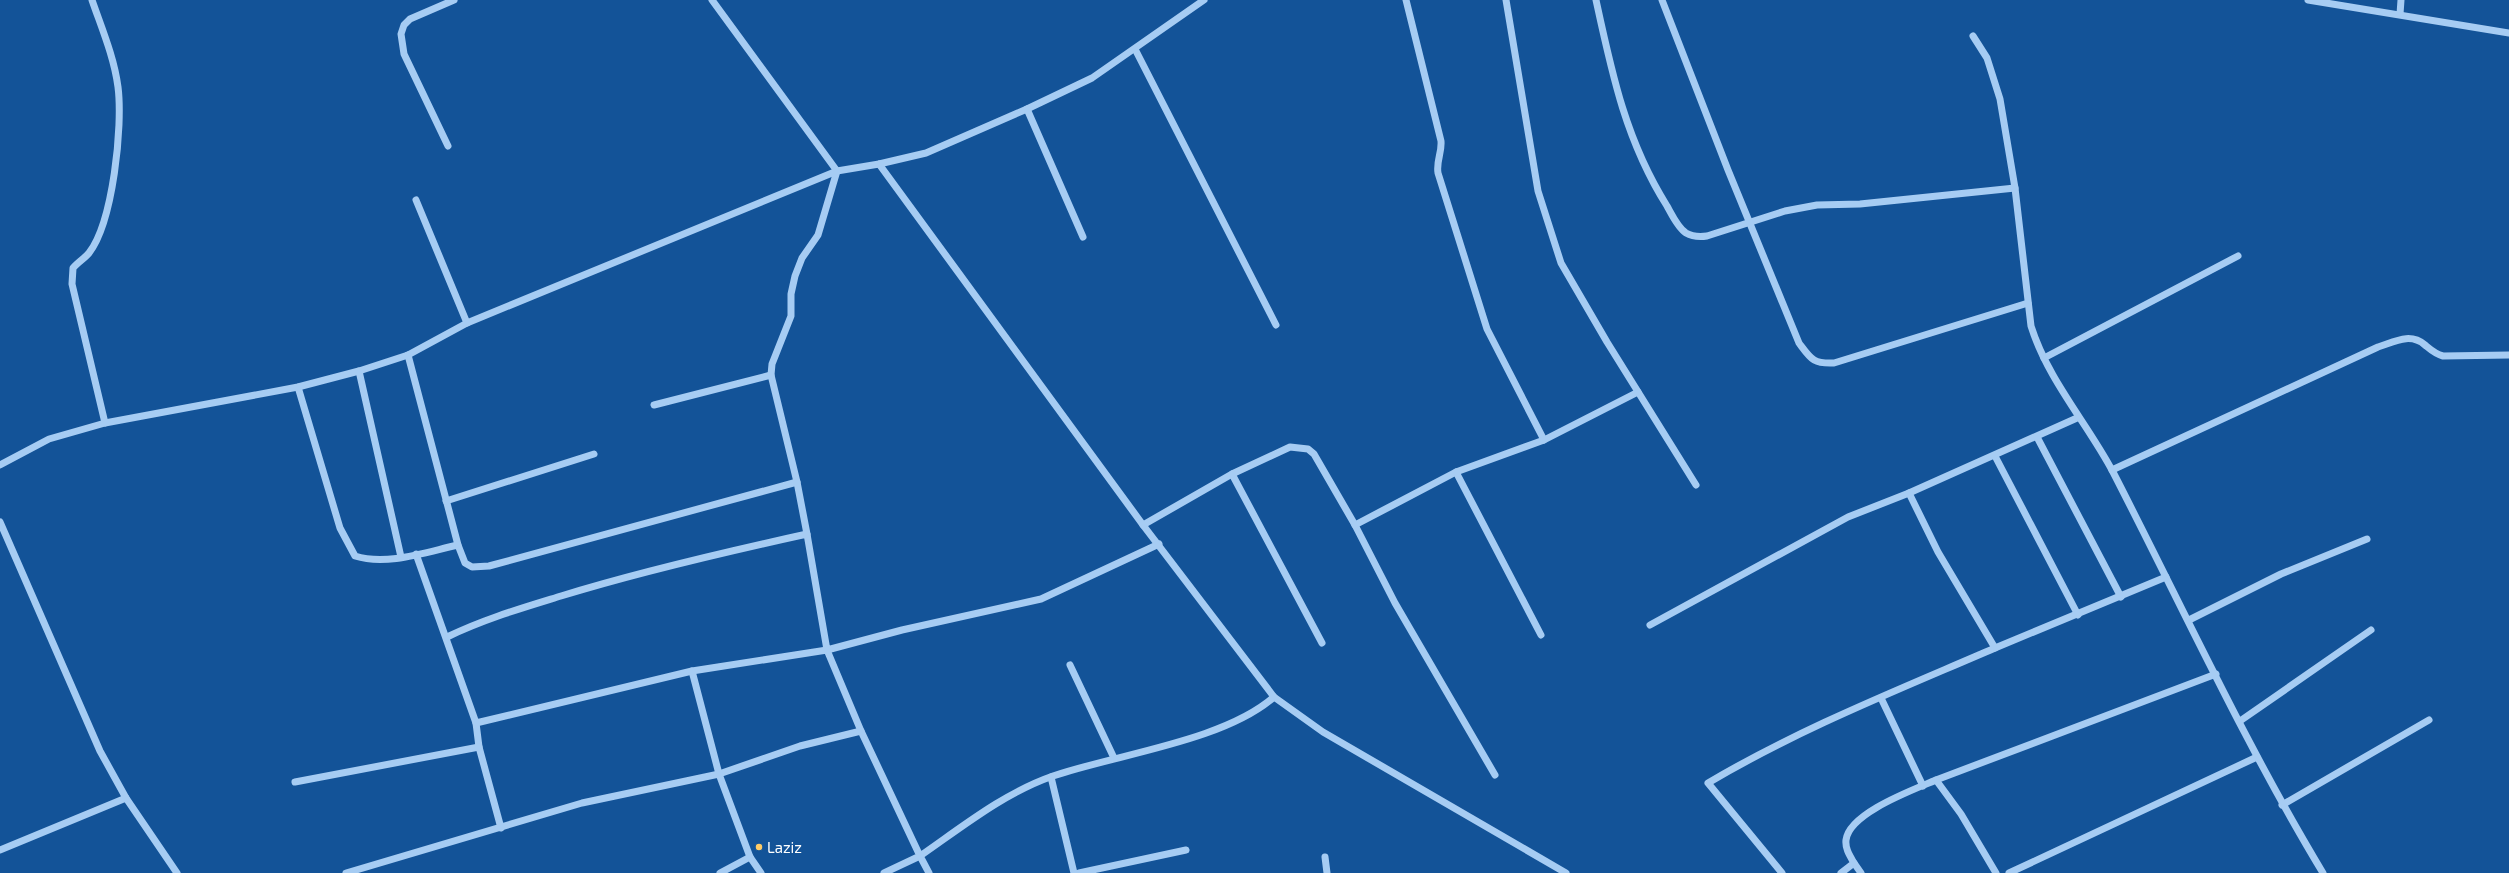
<svg xmlns="http://www.w3.org/2000/svg" width="2509" height="873" font-family="'Exo 2',sans-serif">
	<rect width="100%" height="100%" fill="#135398"/>
	<g fill="none" stroke-linecap="round" stroke-linejoin="round">
		<!-- minor -->
		<g stroke="#a6ccf3" stroke-width="7">
			<path d="M92,0C102,29 114,57 118,87C123,126 113,222 89,253C85,258 78,262 73,268L72,284L105,423"/>
			<path d="M712,0L837,171L818,235L802,258L795,276L791,294V316L772,364L771,375L797,482"/>
			<path d="M1406,0L1441,141C1442,153 1436,161 1438,173L1487,329L1544,440"/>
			<path d="M1506,0L1538,191L1561,263L1607,342L1696,485"/>
			<path d="M1596,0C1612,74 1626,141 1667,206C1672,215 1678,228 1686,233C1693,237 1700,237 1707,236L1785,211L1817,205L1860,204L2015,188"/>
			<path d="M1662,0L1728,170L1799,343C1811,359 1813,364 1834,363L2028,303"/>
			<path d="M2308,0L2509,33"/>
			<path d="M2400,14L2401,0"/>
			<path d="M1973,36L1987,58L2000,99L2015,188L2031,326C2048,380 2087,423 2113,472C2182,606 2245,744 2323,873"/>
			<path d="M1135,49L1276,325"/>
			<path d="M1027,109L1083,237"/>
			<path d="M448,146L404,54L401,34L404,25L410,19L454,0"/>
			<path d="M879,164L1143,525L1274,697L1323,732L1566,873"/>
			<path d="M416,200L467,323"/>
			<path d="M408,355L458,545L465,563L472,567L489,566L797,482L807,534"/>
			<path d="M2044,358L2238,256"/>
			<path d="M359,371L401,557"/>
			<path d="M298,387L340,528L355,556C387,566 426,552 458,545"/>
			<path d="M654,405L771,375"/>
			<path d="M2037,437L2121,597"/>
			<path d="M1995,456L2078,615"/>
			<path d="M0,465L49,439L105,423L298,387L359,371L408,355L467,323L837,171L879,164L926,153L1027,109L1092,78L1204,0"/>
			<path d="M2112,470L2378,347C2394,342 2410,332 2425,345C2431,350 2435,354 2443,356L2509,355"/>
			<path d="M1456,472L1541,635"/>
			<path d="M1232,474L1322,643"/>
			<path d="M1909,493L1938,552L1995,648L2166,577"/>
			<path d="M446,501L594,454"/>
			<path d="M0,522L100,751L126,798L177,873"/>
			<path d="M1143,525L1232,474L1290,447L1308,449L1314,454L1355,525L1395,603L1495,775"/>
			<path d="M1355,525L1456,472L1544,440L1638,392"/>
			<path d="M416,554L476,723L692,671L827,650L861,731"/>
			<path d="M2189,620L2281,574L2367,539"/>
			<path d="M1650,625L1848,517L1909,493L2077,418"/>
			<path d="M447,637C484,619 522,608 561,596C642,571 725,552 807,534L827,650L902,630L1041,599L1159,544"/>
			<path d="M1070,665L1114,758"/>
			<path d="M692,671L719,774L750,857L761,873"/>
			<path d="M1881,698L1923,786"/>
			<path d="M2240,721L2371,630"/>
			<path d="M476,723L479,747L501,828"/>
			<path d="M1051,777L1074,873"/>
			<path d="M1936,780L2216,674"/>
			<path d="M295,782L479,747"/>
			<path d="M2282,805L2429,720"/>
			<path d="M0,850L126,798"/>
			<path d="M1325,857L1327,873"/>
			<path d="M1854,863L1861,873"/>
			<path d="M346,873L582,803L719,774L800,746L861,731L920,856L884,873"/>
			<path d="M720,873L750,857"/>
			<path d="M929,873L920,856C962,827 1004,793 1053,776C1118,754 1224,741 1274,697"/>
			<path d="M1079,873L1186,850"/>
			<path d="M1782,873L1708,783C1799,729 1898,690 1995,648"/>
			<path d="M1841,873L1854,863C1850,856 1845,849 1846,840C1849,813 1913,790 1936,780L1961,814L1996,873"/>
			<path d="M2009,873L2257,757"/>
		</g>
	</g>
	<!-- markers -->
	<circle fill="#ffcc67" stroke="#135398" stroke-width="1.5" cx="759" cy="847" r="4"/>
	<g text-anchor="middle" dominant-baseline="central" stroke-width="3" stroke-linejoin="round" paint-order="stroke">
		<!-- poi labels -->
		<g font-size="15" fill="#fff" stroke="#135398" text-anchor="start">
			<text x="767" y="847">Laziz</text>
		</g>
	</g>
</svg>
